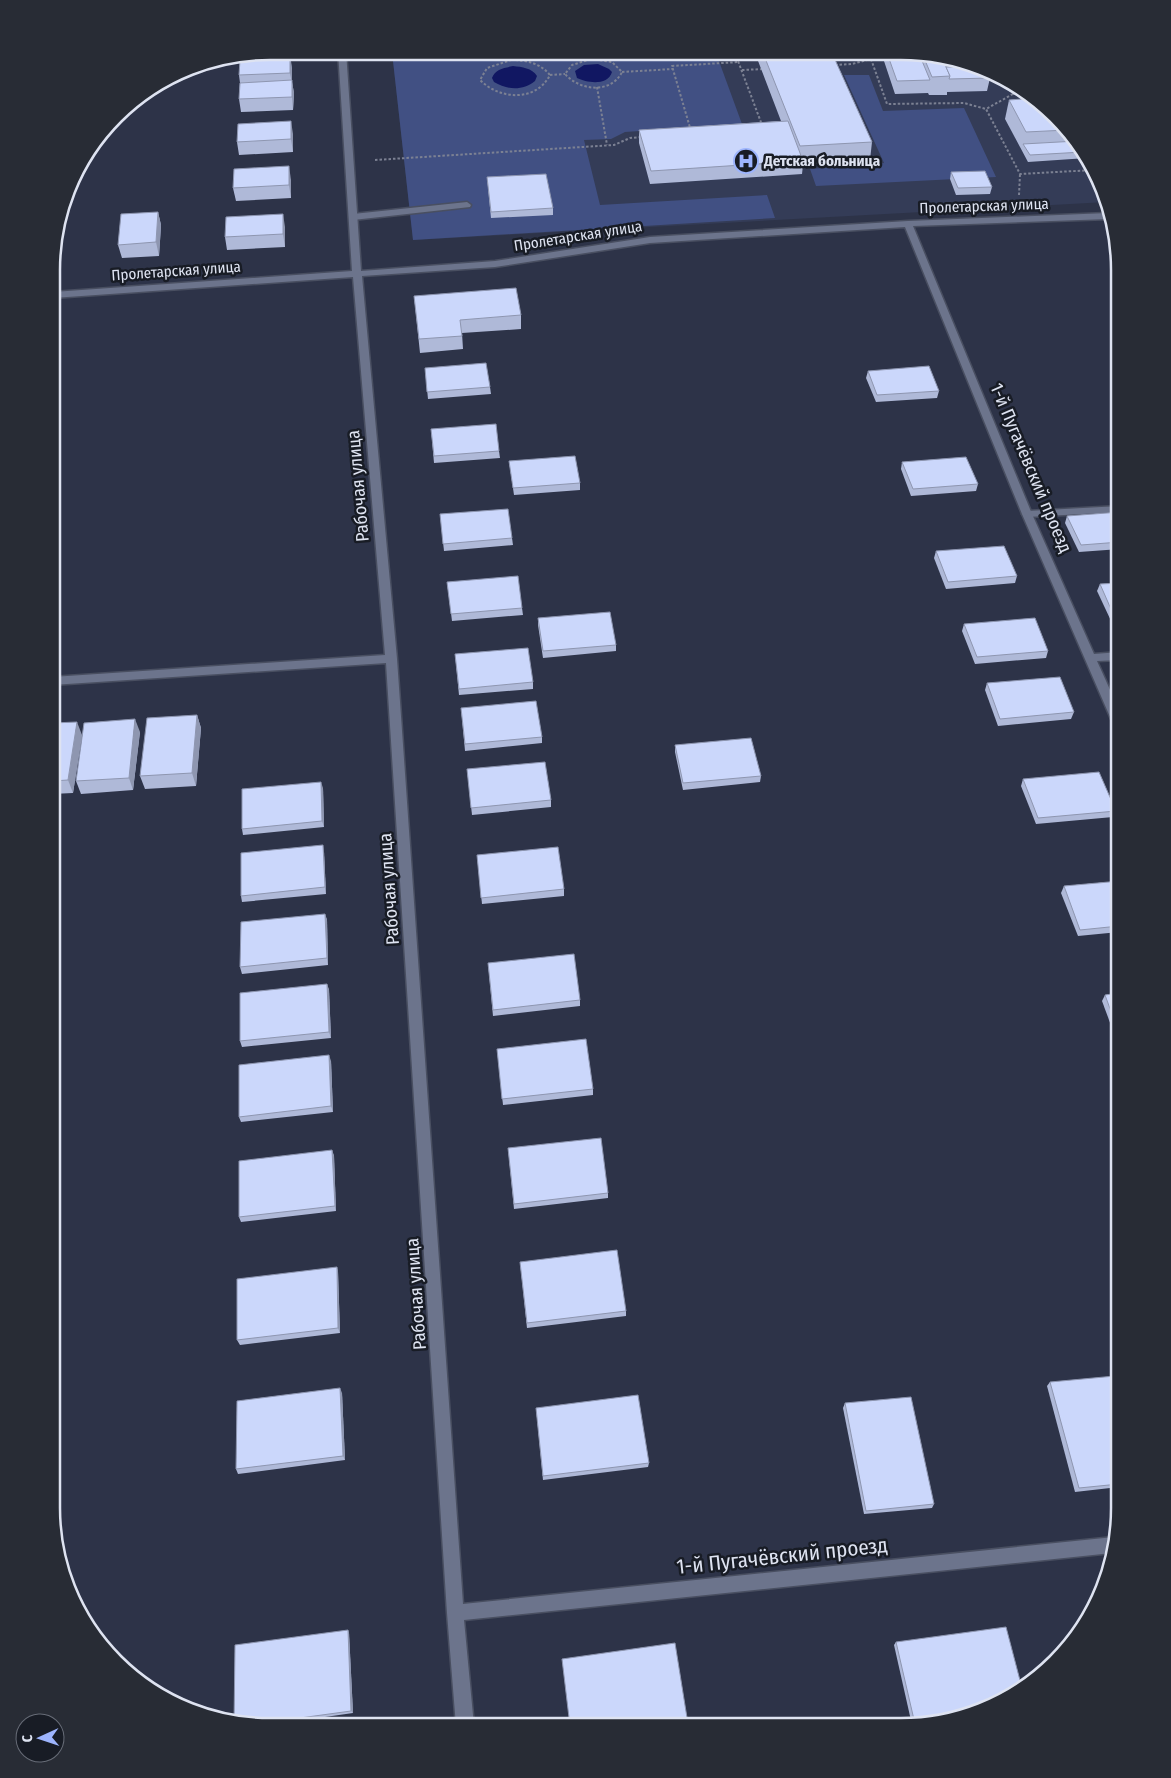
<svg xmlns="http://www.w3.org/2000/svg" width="1171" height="1778" font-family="'Fira Sans Condensed',sans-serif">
	<rect width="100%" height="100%" fill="#2d3348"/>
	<!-- built -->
	<path fill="#343c57" d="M392,52L930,53L984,68L1034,96L1074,137L1103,186L1106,202L413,240Z"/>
	<!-- green -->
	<g fill="#415083">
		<path d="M392,52L716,53L742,124L625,132L611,139L584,140L600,205L767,195L775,218L413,240Z"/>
		<path d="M844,75H869L883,111L964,108L996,177L816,186L810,169L884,163Z"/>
	</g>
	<!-- water -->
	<g fill="#111762">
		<path d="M598,64L609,69L612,72C608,86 587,83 577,78L575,71L584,65Z"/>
		<path d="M513,66C522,67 532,68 537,76L535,81C523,91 507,90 494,82L492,78C495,69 504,68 513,66Z"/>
	</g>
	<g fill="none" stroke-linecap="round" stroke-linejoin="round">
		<defs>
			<g id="lane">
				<path d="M467,202L471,205L470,207L353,220L349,217L353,214Z"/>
				<path d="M1120,506V512L1027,517L1022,514L1027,511Z"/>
			</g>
			<path id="street" d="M338,51H346L361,271L495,261L650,237L908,221L1108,213L1109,219L913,226L1032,514L1094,654L1120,652V660L1097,661L1120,712V730L1114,726L1022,514L905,227L650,243L495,267L362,276L397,659L463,1604L1114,1537H1116L1112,1553L464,1620L474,1726H456L447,1613L386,663L52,685V677L385,655L353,277L53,298V292L352,271Z"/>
		</defs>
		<!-- lane casing -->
		<use href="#lane" stroke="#494f61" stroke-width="3"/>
		<!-- street casing -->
		<use href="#street" stroke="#494f61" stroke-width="3"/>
		<!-- path -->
		<g stroke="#7c8193" stroke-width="2" stroke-dasharray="2.5 2" stroke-linecap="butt">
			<path d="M590,52L591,59"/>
			<path d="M735,53L762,125"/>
			<path d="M591,59L612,62L622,72C611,94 580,91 565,74L572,65Z"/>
			<path d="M871,59L887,104L964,103L986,109"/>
			<path d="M511,60C526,60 540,63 550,75C536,102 500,100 480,80L487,68Z"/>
			<path d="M835,65L852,64L893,53"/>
			<path d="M742,70L764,69"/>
			<path d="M622,72L673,69"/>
			<path d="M550,75L565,74"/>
			<path d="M1012,84L1013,94H1029"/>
			<path d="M597,87L607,145"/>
			<path d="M1013,94L986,109L1020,174L1094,170"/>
			<path d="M691,131L672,66L739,62"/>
			<path d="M375,160L614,145L630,138L642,137"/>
			<path d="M1019,195L1020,174"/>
		</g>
		<!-- lane -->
		<use href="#lane" fill="#6c748c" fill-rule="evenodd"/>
		<!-- street -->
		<use href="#street" fill="#6c748c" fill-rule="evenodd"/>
	</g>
	<!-- wall -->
	<g fill="#afb9d8">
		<path d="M270,51H293V60L291,61L292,70V82L294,93L293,110L241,112L239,99L240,83L239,75L243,59L242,57Z"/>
		<path d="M755,53H832L872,142L870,160L803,165L802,174L650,184L639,143V130L781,121Z"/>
		<path d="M883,53H930L984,68L986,69L990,78L987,91L947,92V95H929L928,93L895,94L883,58Z"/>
		<path d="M1036,98L1074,137L1087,158L1028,162L1005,119L1009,100Z"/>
		<path d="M293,134V152L239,155L237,142Z"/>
		<path d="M951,172L992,187L990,194L956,195L950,179Z"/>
		<path d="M487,177L553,208V215L491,218Z"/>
		<path d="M291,180V198L236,201L233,188Z"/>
		<path d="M158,212L161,225L159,256L122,258L118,245Z"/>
		<path d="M285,227V247L227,250L225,237Z"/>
		<path d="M414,296L521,315V329L462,333L463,349L420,353Z"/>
		<path d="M425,368L490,387L491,394L428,399Z"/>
		<path d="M868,371L939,391L937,398L876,402L866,378Z"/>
		<path d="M431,429L499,451L500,458L434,463Z"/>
		<path d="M509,461L580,483V490L514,495Z"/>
		<path d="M902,462L978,484L976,491L911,496L901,469Z"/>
		<path d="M1120,512V549L1079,552L1065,523L1067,516Z"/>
		<path d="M440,514L512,538L513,545L444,551Z"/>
		<path d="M936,551L1017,576L1015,583L946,589L934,558Z"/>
		<path d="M447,582L522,608L523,615L452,621Z"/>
		<path d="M1120,583V622L1112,623L1097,591L1100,584Z"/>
		<path d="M538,618L616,645V651L543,658L538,625Z"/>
		<path d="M964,624L1048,651L1046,658L975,664L962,631Z"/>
		<path d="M455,654L533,682V689L459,695Z"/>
		<path d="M987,683L1074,712L1071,719L998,726L985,690Z"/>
		<path d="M461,708L542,737V743L465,751Z"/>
		<path d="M197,715L201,728L196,786L145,789L140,776Z"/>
		<path d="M52,723L82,735L73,793L52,794Z"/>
		<path d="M140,732L133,790L81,794L76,781Z"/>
		<path d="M675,745L761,776L760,782L683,790L675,752Z"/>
		<path d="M467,769L551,800V807L472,815Z"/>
		<path d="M1023,779L1116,811L1113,817L1036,824L1021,786Z"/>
		<path d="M323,788L324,827L243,835L242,829Z"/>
		<path d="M324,852L326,894L242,902L241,896Z"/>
		<path d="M477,855L564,889V896L482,904Z"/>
		<path d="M1120,881L1119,932L1078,936L1061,893L1064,886Z"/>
		<path d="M325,914L327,920L328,965L242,974L240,967Z"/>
		<path d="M488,963L580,1000V1006L493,1016Z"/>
		<path d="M327,984L329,990L331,1038L242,1047L240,1041Z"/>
		<path d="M1119,993V1047L1102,1001L1105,995Z"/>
		<path d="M497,1049L593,1089V1095L503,1105Z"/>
		<path d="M331,1061L333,1112L241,1122L239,1117Z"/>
		<path d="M508,1148L608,1193V1198L514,1209Z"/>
		<path d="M332,1150L334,1156L336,1211L241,1222L239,1217Z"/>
		<path d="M520,1262L626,1311V1316L527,1328Z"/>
		<path d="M337,1267L338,1272L340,1333L240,1345L237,1340Z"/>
		<path d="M1050,1382L1119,1391V1487L1075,1492L1047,1386Z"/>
		<path d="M342,1393L345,1460L238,1474L236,1469Z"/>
		<path d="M845,1403L934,1504L932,1508L864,1514L843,1408Z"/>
		<path d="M536,1408L649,1463L648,1467L543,1480Z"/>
		<path d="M348,1630L349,1633L353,1713L269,1725H242Z"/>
		<path d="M896,1642L985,1710L912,1725L894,1645Z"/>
	</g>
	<!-- shaded-wall -->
	<g fill="#8e96b0">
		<path d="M290,57L292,70V82L294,93L293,110L292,97V84L290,73Z"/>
		<path d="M291,121L293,134V152L291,139Z"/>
		<path d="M289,166L291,180V198L289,185Z"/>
		<path d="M158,212L161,225L159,256L156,242Z"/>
		<path d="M283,214L285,227V247L283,234Z"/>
		<path d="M197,715L201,728L196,786L192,773Z"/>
		<path d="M135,719L140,732L133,790L129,778Z"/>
		<path d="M77,722L82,735L73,793L68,780Z"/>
		<path d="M321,782L323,788L324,827L322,821Z"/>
		<path d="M323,845L324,852L326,894L325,887Z"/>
		<path d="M325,914L327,920L328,965L327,958Z"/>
		<path d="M327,984L329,990L331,1038L329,1032Z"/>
		<path d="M329,1055L331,1061L333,1112L331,1106Z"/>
		<path d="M332,1150L334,1156L336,1211L335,1206Z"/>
		<path d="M337,1267L338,1272L340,1333L338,1328Z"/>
		<path d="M340,1388L342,1393L345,1460L343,1456Z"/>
		<path d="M348,1630L349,1633L353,1713L351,1711Z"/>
	</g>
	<!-- building -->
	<g fill="#cbd7fb" stroke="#8e96b0">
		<path d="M763,53H832L872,142L800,146Z"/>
		<path d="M887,53H904L905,57L920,56L930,80L897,81Z"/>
		<path d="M922,53H930L961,62H944L950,76L932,77Z"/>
		<path d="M290,57V73L239,75L240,60Z"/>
		<path d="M961,63H967L984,68L990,78L949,79L950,76L946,67H960Z"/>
		<path d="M292,80V97L239,99L240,83Z"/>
		<path d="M1036,98L1067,130L1026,132L1009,100Z"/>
		<path d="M291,121V139L237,142L238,124Z"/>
		<path d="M788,121L803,161L651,171L639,130Z"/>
		<path d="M1077,141L1083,152L1030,155L1023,144Z"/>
		<path d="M289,166V185L233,188L234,169Z"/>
		<path d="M985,171L992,187L958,188L951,172Z"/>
		<path d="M546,174L553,208L491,212L487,177Z"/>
		<path d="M158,212L156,242L118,245L121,214Z"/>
		<path d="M283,214V234L225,237L226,217Z"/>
		<path d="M516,288L521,315L460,320L462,336L419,339L414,296Z"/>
		<path d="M486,363L490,387L427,392L425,368Z"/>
		<path d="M929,366L939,391L877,395L868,371Z"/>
		<path d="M496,424L499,451L434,456L431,429Z"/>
		<path d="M575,456L580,483L513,488L509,461Z"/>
		<path d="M966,457L978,484L913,489L902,462Z"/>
		<path d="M508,509L512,538L443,544L440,514Z"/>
		<path d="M1120,512V542L1081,545L1067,516Z"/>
		<path d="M1004,546L1017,576L948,582L936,551Z"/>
		<path d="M518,576L522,608L451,614L447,582Z"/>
		<path d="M1120,583V616H1114L1100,584Z"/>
		<path d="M610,612L616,645L543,651L538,618Z"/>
		<path d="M1035,618L1048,651L977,657L964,624Z"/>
		<path d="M528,648L533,682L459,689L455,654Z"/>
		<path d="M1060,677L1074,712L1000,719L987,683Z"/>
		<path d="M536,701L542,737L465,744L461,708Z"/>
		<path d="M197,715L192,773L140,776L147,718Z"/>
		<path d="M135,719L129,778L76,781L84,723Z"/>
		<path d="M77,722L68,780L52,781V723Z"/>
		<path d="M751,738L761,776L683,783L675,745Z"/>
		<path d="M545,762L551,800L471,808L467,769Z"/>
		<path d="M1099,772L1116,811L1038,818L1023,779Z"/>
		<path d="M321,782L322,821L242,829V789Z"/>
		<path d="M323,845L325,887L241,896V853Z"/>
		<path d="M558,847L564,889L481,898L477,855Z"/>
		<path d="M1120,881L1119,926L1080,930L1064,886Z"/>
		<path d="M325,914L327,958L240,967L241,922Z"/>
		<path d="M574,954L580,1000L493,1010L488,963Z"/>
		<path d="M327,984L329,1032L240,1041V993Z"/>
		<path d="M1119,993V1033L1105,995Z"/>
		<path d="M586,1039L593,1089L502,1099L497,1049Z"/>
		<path d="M329,1055L331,1106L239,1117V1065Z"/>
		<path d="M601,1138L608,1193L514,1204L508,1148Z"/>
		<path d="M332,1150L335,1206L239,1217V1161Z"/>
		<path d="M617,1250L626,1311L527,1323L520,1262Z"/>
		<path d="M337,1267L338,1328L237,1340V1279Z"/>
		<path d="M1115,1376L1119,1391V1484L1079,1488L1050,1382Z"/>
		<path d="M340,1388L343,1456L236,1469L237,1401Z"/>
		<path d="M638,1395L649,1463L543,1476L536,1408Z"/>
		<path d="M911,1397L934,1504L866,1511L845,1403Z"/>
		<path d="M1006,1627L1022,1688L985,1710L915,1724L896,1642Z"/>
		<path d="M348,1630L351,1711L249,1725H242L234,1723L235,1645Z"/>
		<path d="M675,1643L688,1724L675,1726H570L562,1659Z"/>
	</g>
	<!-- icons -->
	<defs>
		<symbol id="hospital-ring" viewBox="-11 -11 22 22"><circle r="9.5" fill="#181c25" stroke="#9db4fd" stroke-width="1.5"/><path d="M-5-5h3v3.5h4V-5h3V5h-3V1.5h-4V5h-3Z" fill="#9db4fd"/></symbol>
	</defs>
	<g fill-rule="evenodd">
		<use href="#hospital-ring" x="732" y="147" width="28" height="28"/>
	</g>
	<g text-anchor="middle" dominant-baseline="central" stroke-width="5" stroke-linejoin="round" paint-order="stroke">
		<!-- far-poi labels -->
		<g font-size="15" font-weight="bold" fill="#dee3f1" stroke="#181c25" text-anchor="start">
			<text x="764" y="161">Детская больница</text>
		</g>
		<!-- far-street labels -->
		<g font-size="15" fill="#dee3f1" stroke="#181c25">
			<text transform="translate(984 206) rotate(-2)">Пролетарская улица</text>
			<text transform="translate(578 236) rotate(-9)">Пролетарская улица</text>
			<text transform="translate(176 271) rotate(-4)">Пролетарская улица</text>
		</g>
		<!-- street labels -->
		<g font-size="18" fill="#dee3f1" stroke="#181c25">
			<text transform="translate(1031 468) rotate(67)">1-й Пугачёвский проезд</text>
			<text transform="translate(358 486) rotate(-95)">Рабочая улица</text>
			<text transform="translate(389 889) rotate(-94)">Рабочая улица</text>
			<text transform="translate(416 1294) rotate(-94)">Рабочая улица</text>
		</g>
		<!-- near-street labels -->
		<g font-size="21" fill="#dee3f1" stroke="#181c25">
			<text transform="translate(782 1556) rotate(-6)">1-й Пугачёвский проезд</text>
		</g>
	</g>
	<!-- crop -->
	<path d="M0 0H1171V1778H0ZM270 60H901A210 210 0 0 1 1111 270V1508A210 210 0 0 1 901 1718H270A210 210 0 0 1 60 1508V270A210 210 0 0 1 270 60Z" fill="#282c35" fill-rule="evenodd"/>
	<path fill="none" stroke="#dee3f1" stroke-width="2.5" d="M270 60H901A210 210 0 0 1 1111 270V1508A210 210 0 0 1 901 1718H270A210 210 0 0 1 60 1508V270A210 210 0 0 1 270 60Z"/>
	<!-- north arrow -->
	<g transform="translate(40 1738) rotate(267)"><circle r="24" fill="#181c25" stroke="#676c77"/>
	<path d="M0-4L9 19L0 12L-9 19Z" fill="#9db4fd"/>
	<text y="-8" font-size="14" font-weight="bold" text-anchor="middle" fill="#dee3f1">С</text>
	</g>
</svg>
